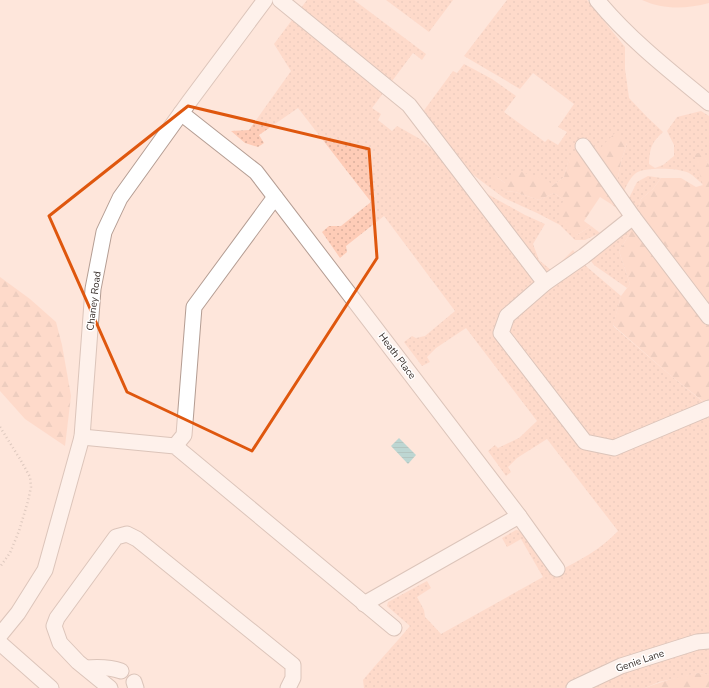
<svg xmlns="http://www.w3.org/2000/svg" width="709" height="688" font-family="'Nunito Sans',sans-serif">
	<defs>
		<pattern id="green-dots" width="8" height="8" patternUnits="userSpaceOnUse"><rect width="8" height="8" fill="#feccb7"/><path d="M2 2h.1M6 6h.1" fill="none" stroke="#dab09e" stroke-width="1.8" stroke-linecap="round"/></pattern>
		<pattern id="forest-firs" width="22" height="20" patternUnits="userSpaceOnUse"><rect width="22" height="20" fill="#feccb7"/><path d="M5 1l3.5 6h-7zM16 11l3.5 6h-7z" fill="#dab09e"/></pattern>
		<pattern id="water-rules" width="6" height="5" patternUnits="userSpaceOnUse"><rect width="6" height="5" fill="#6fc4c7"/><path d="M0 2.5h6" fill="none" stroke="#5ca0a2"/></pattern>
	</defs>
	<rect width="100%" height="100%" fill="#fee6db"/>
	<!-- green -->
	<g fill="url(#green-dots)">
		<path d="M307,0H354L426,54L422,60L413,53L372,108L381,114L378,120L392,131L397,126L420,139L482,191L525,215L545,224L533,244L539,260L552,271L573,250L587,267L621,296L613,326L670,375L707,405L709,410V675L699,673L659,682L645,688H364L363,680C378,662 395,644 410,626L387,606L388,602L427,581L431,588L417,597L424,610L425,617L430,622L441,634L543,577L521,539L507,547L502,538L516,530L524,531L557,572C580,560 600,550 618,531L547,439L517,458L508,467L511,472L506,476L488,451L495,445L498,448L519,438L537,421L466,328L436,348L427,357L430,362L422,366L404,342L412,336L416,338L425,336L455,311L384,216L346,246L347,252L340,258L322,232L329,226H341L371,202L298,108L259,135L264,143L258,147L245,143L231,131L249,130L291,71L274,44Z"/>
		<path d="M386,0H453L429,32Z"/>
		<path d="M507,0H587L625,47V69L629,98L647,117L663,132C651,143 650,148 649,164L655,168L663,165L674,156V145L667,131L677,117L701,111L709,116V165L702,153L703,185C699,181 694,176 689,173C679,168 645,167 636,173C626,181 622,197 618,209L611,204L614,197L621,162L627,143L599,149L569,159L564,177L552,186L505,183L494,175L505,191L515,192L539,200L554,193L564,200L577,235L591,226L600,233L585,240H575L560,225L537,213L504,198L476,177L414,124L453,71L457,73L464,64L492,79L516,96L504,112L545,142L548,139L558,145L567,132L558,127L574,104L533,73L520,89L464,56Z"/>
		<path d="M648,176L661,178L653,189L641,199L629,235L619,251L630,284L627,288L594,265L581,248L596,242L620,218L628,200L637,182Z"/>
	</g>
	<!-- forest -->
	<g fill="url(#forest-firs)">
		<path d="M617,131L627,143L621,162L614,197L611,204L600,197L584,221L591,226L577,235L558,220L560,207L564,200L554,193L539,200L515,192L505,191L492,184L494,175L505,183L515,170L548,180L552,186L564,177L569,158L580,146L599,149Z"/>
		<path d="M702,152L709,165V406L670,375L613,325L621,296L630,284L619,251L629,235L641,199L653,189L661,178H681L696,187L703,185L694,154Z"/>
		<path d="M0,277L30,299L56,322L62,345L71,396L65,446L25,419L0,391Z"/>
		<path d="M699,673L709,675V688H645C663,681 680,676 699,673Z"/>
	</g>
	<!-- pitch -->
	<path fill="#feccb7" d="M642,0H709V3C686,9 664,10 642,0Z"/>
	<!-- water -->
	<path fill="url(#water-rules)" d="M399,438L416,455L408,464L391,446Z"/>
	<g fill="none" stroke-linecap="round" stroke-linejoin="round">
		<defs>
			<g id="minor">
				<path d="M280,0L409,105L545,283"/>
				<path d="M597,0C629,39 670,71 709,103"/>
				<path d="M181,113L256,172L519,516L557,569"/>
				<path d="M583,146L633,217"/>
				<path d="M709,317L633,217L584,256L545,283L507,316L501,333L585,442L614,448L709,408"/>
				<path d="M82,437L175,446L394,628"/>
				<path d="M175,446L184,435L194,307L275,197"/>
				<path d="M364,604L519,516"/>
				<path d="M0,635L18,613L45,570L82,437L93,289L104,232L120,198L189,102L265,0"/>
				<path d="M0,643L51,688"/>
				<path d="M86,668C99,667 110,667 121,671"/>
				<path d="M134,682L136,688"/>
				<path d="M110,688L78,662L60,643L54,626L57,618L116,537L127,534L137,539L293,665V678L288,688"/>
				<path d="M574,688L621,666L697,642L709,641"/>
			</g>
		</defs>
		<!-- minor casing -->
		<use href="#minor" stroke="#b49d93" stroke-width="17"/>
		<!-- path -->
		<path stroke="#b8a69d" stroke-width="2.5" stroke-dasharray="1 3" stroke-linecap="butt" d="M0,427L20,459L30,477L31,487L28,501L19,531L10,553L0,567"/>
		<!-- minor -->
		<use href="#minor" stroke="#fff" stroke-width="15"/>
	</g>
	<!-- marked area -->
	<path d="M0 0H709V688H0ZM188,106L369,149L377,258L252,451L127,392L49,216Z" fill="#fee6db" fill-opacity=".55" fill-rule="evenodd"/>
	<path fill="none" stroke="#df570e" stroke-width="3" stroke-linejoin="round" d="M188,106L369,149L377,258L252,451L127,392L49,216Z"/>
	<g text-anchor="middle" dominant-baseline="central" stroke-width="3" stroke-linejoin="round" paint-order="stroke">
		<!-- street labels -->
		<g font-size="10" fill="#372e2a" stroke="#fff">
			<text transform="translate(94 301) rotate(-83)">Chaney Road</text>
			<text transform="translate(397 356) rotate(53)">Heath Place</text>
			<text transform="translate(640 661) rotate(-19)">Genie Lane</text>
		</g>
	</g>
</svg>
